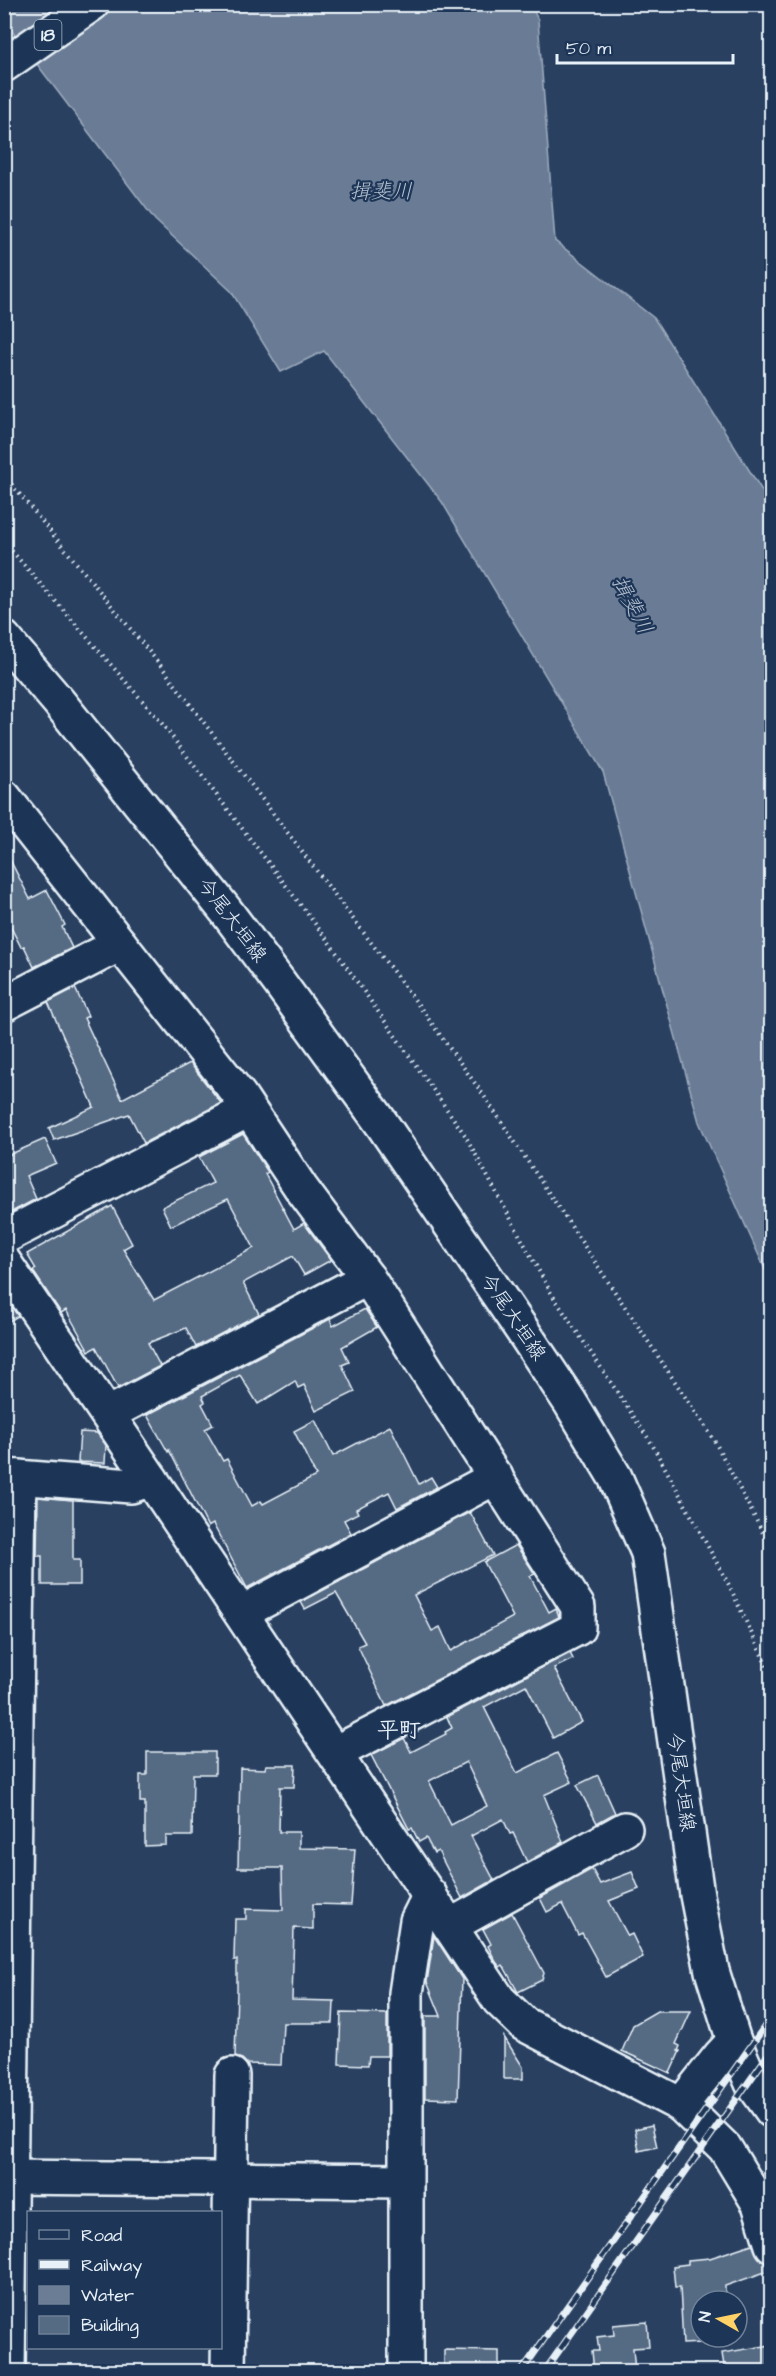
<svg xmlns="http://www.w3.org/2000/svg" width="776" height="2376" font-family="'Architects Daughter','Klee One',sans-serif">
	<rect width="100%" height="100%" fill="#294061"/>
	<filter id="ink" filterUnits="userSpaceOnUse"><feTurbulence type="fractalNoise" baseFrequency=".0167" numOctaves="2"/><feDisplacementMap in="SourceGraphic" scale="12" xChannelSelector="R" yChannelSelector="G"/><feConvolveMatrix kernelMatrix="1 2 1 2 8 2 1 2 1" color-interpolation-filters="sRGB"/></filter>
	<g filter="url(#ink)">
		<!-- water -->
		<path fill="#6b7c95" stroke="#9dabbd" stroke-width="1.5" d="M5,4L531,5L538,20L555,241L654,318L771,505V1280L769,1278L699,1122L603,772L442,502L324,351L281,372L231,291L155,220L5,22Z"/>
		<!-- building -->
		<g fill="#556a83" stroke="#e8f1f8" stroke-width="1.5" fill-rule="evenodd">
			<path d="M4,848L30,899L47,890L65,925L62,927L72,948L34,967L24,946L21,947L4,914Z"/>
			<path d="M75,988L88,1016L84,1018L122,1099L190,1063L221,1103L144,1143L129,1114L54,1140L49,1128L94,1107L48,1002Z"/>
			<path d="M243,1134L268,1172L265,1174L294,1229L304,1223L331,1260L304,1275L293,1256L243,1283L259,1314L196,1347L186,1328L148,1343L160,1366L118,1388L96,1347L89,1351L66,1310L61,1313L33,1271L36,1269L27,1254L112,1206L132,1244L123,1249L154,1300L254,1248L228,1199L171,1226L162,1207L213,1183L199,1157Z"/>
			<path d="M45,1139L56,1163L26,1176L36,1199L4,1216V1157Z"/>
			<path d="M4,1296L18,1316L4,1324Z"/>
			<path d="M365,1309L377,1327L342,1347L349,1362L342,1365L355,1392L316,1411L304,1385L298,1388L295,1381L258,1404L240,1375L202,1396L205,1402L202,1404L213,1425L205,1429L223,1461L227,1459L252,1506L261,1501L263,1504L316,1476L294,1431L315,1420L333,1456L390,1426L419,1484L431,1477L437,1487L397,1508L389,1492L356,1509L358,1513L344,1520L351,1533L247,1588L213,1524L208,1527L169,1450L168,1452L147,1415L330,1319L333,1326Z"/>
			<path d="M80,1432L97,1433L106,1445L105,1463L78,1462Z"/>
			<path d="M38,1497L73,1500V1560H80V1585H42V1556H37Z"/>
			<path d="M470,1512L493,1555L414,1595L432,1631L440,1627L451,1651L513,1617L484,1562L516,1545L535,1574L530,1576L549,1612L556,1608L559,1617L386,1706L358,1646L365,1643L336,1593L305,1609L301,1602Z"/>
			<path d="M570,1653L573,1659L554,1668L582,1722L553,1738L526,1685L484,1707L517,1773L557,1753L572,1782L544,1795L563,1842L527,1862L513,1833L510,1834L503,1819L471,1836L494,1880L462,1898L438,1851L434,1853L426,1838L419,1842L412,1828L409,1829L371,1755L404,1738L411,1752L446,1734L445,1732L452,1728L447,1717ZM466,1762L487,1806L451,1825L429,1781Z"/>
			<path d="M147,1752H215V1774H193L192,1836H166V1845L145,1846V1802H140V1775H147Z"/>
			<path d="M266,1765H295L294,1787H280L279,1832H299V1848L355,1849L351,1905L313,1904V1929L294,1928L292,2000L334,2001L333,2023H283L281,2065L247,2064L242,2059L235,2057L237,1991V1960H234L235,1919H246V1909L283,1910L282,1868H238L240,1768L265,1769Z"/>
			<path d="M598,1775L615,1813L597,1823L577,1785Z"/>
			<path d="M592,1869L600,1884L632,1872L639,1889L609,1901L628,1936L632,1934L643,1957L606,1977L582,1933L578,1935L562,1904L547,1912L540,1898Z"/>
			<path d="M512,1913L544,1973L542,1980L518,1992L503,1965L500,1967L496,1962L488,1946L491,1944L483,1929Z"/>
			<path d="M434,1936L462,1979L458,2099L425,2098V2016H441L427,1982Z"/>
			<path d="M657,2011H691L676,2044L680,2046L678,2051H680L670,2073L622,2051L633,2025Z"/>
			<path d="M341,2013L387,2014V2056H369L368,2065L339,2064Z"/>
			<path d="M504,2037L523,2067V2079H504Z"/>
			<path d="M652,2125L657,2147L639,2151L635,2129Z"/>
			<path d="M752,2244L759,2258L768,2263L766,2264L768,2271L725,2286V2301H701V2343L683,2344L680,2287H675L673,2266L688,2264V2260L710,2258Z"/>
			<path d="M647,2322L649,2347L633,2348L635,2372H594L592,2351H599L597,2337L614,2335L613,2325Z"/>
			<path d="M771,2345V2367L743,2372H725L722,2353Z"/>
			<path d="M444,2350L499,2351V2372H444Z"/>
		</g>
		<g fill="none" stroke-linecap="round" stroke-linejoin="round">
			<defs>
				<g id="minor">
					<path d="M4,797L240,1096L301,1188L368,1278L578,1607V1628L335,1753"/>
					<path d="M4,1004L120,944"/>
					<path d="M4,1237L248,1110"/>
					<path d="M4,1262L151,1479L499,2000L524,2024L681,2105L725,2148L759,2204L772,2245"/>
					<path d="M108,1414L368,1278"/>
					<path d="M4,1476L131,1486L151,1479"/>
					<path d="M241,1613L496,1477"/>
					<path d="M450,1926L625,1829"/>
					<path d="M681,2105L720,2056L734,2041"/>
					<path d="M4,2177L405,2181"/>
					<path d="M8,2372L19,1477"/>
					<path d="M228,2372L232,2075"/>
					<path d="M406,2372V1993L417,1921L430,1895"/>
				</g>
				<g id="major">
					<path d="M4,65L92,4"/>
					<path d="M4,638L58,701L226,911L279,982L382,1124L522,1330L570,1402L615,1477L648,1553L697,1895L712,1971L734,2041L752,2083L772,2111"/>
				</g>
			</defs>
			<!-- minor casing -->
			<use href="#minor" stroke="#e8f1f8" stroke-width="38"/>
			<!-- major casing -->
			<use href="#major" stroke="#e8f1f8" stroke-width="38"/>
			<!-- path -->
			<g stroke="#e8f1f8" stroke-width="4" stroke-dasharray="1.5 4.5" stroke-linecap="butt">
				<path d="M4,475L161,666L417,1003L482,1093L714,1440L772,1550"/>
				<path d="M4,542L160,721L329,942L465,1135L551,1293L652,1444L729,1585L772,1677"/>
			</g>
			<!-- minor -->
			<use href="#minor" stroke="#1d3557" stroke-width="33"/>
			<!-- major -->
			<use href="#major" stroke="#1d3557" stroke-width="33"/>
			<defs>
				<g id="rail">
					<path d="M521,2372L772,2016"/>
					<path d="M544,2372L772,2049"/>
				</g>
			</defs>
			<!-- rail casing -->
			<use href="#rail" stroke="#e8f1f8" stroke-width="7"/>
			<!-- rail -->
			<use href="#rail" stroke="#1d3557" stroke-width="4.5" stroke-dasharray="14" stroke-linecap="butt"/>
		</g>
	</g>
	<g text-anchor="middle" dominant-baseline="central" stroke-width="4.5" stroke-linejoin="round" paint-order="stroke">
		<!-- shield labels -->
		<rect fill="#1d3557" stroke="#abb9c8" stroke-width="1.5" x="34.5" y="20" width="27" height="30" rx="4.5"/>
		<g font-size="18" font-weight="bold" fill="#e8f1f8">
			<text x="48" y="35">18</text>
		</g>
		<!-- street labels -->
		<g font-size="20" fill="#e8f1f8" stroke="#1d3557">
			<text transform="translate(232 920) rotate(53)">今尾大垣線</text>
			<text transform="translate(513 1317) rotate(56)">今尾大垣線</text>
			<text transform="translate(681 1782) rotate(82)">今尾大垣線</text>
		</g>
		<!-- water labels -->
		<g font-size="21" font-style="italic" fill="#b6c2d0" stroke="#1d3557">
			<text x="381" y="191">揖斐川</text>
			<text transform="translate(632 605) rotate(62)">揖斐川</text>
		</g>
		<!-- quarter labels -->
		<g font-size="22" font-weight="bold" fill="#e8f1f8" stroke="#1d3557">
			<text x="399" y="1730">平町</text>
		</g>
	</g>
	<!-- margin -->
	<rect width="776" height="2376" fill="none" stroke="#1d3557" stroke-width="24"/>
	<rect x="12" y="12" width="752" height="2352" fill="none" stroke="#e8f1f8" stroke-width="2" filter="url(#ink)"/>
	<!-- legend -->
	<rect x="27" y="2211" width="195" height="138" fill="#1d3557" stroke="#6e8097" stroke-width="1.5"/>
	<rect x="39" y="2230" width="30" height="9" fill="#1d3557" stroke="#6e8097" stroke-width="1.5"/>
	<text x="81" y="2241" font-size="18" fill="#e8f1f8">Road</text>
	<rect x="39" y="2260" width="30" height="9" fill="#e8f1f8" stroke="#6e8097" stroke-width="1.5"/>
	<text x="81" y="2271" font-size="18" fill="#e8f1f8">Railway</text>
	<rect x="39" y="2286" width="30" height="18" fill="#6b7c95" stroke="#6e8097" stroke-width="1.5"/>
	<text x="81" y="2301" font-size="18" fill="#e8f1f8">Water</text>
	<rect x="39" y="2316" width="30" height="18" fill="#556a83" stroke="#6e8097" stroke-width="1.5"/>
	<text x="81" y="2331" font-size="18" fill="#e8f1f8">Building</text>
	<!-- north arrow -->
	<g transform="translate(719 2319) rotate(279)"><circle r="28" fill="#1d3557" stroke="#6e8097" stroke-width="1.5"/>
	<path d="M0-4.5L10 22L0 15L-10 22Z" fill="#ffd166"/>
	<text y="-9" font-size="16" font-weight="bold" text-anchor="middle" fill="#e8f1f8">N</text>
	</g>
	<!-- scale -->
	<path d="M557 54v9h176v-9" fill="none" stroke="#e8f1f8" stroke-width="3"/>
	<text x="566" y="54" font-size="18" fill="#e8f1f8" stroke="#1d3557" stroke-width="4.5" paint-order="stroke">50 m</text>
</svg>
